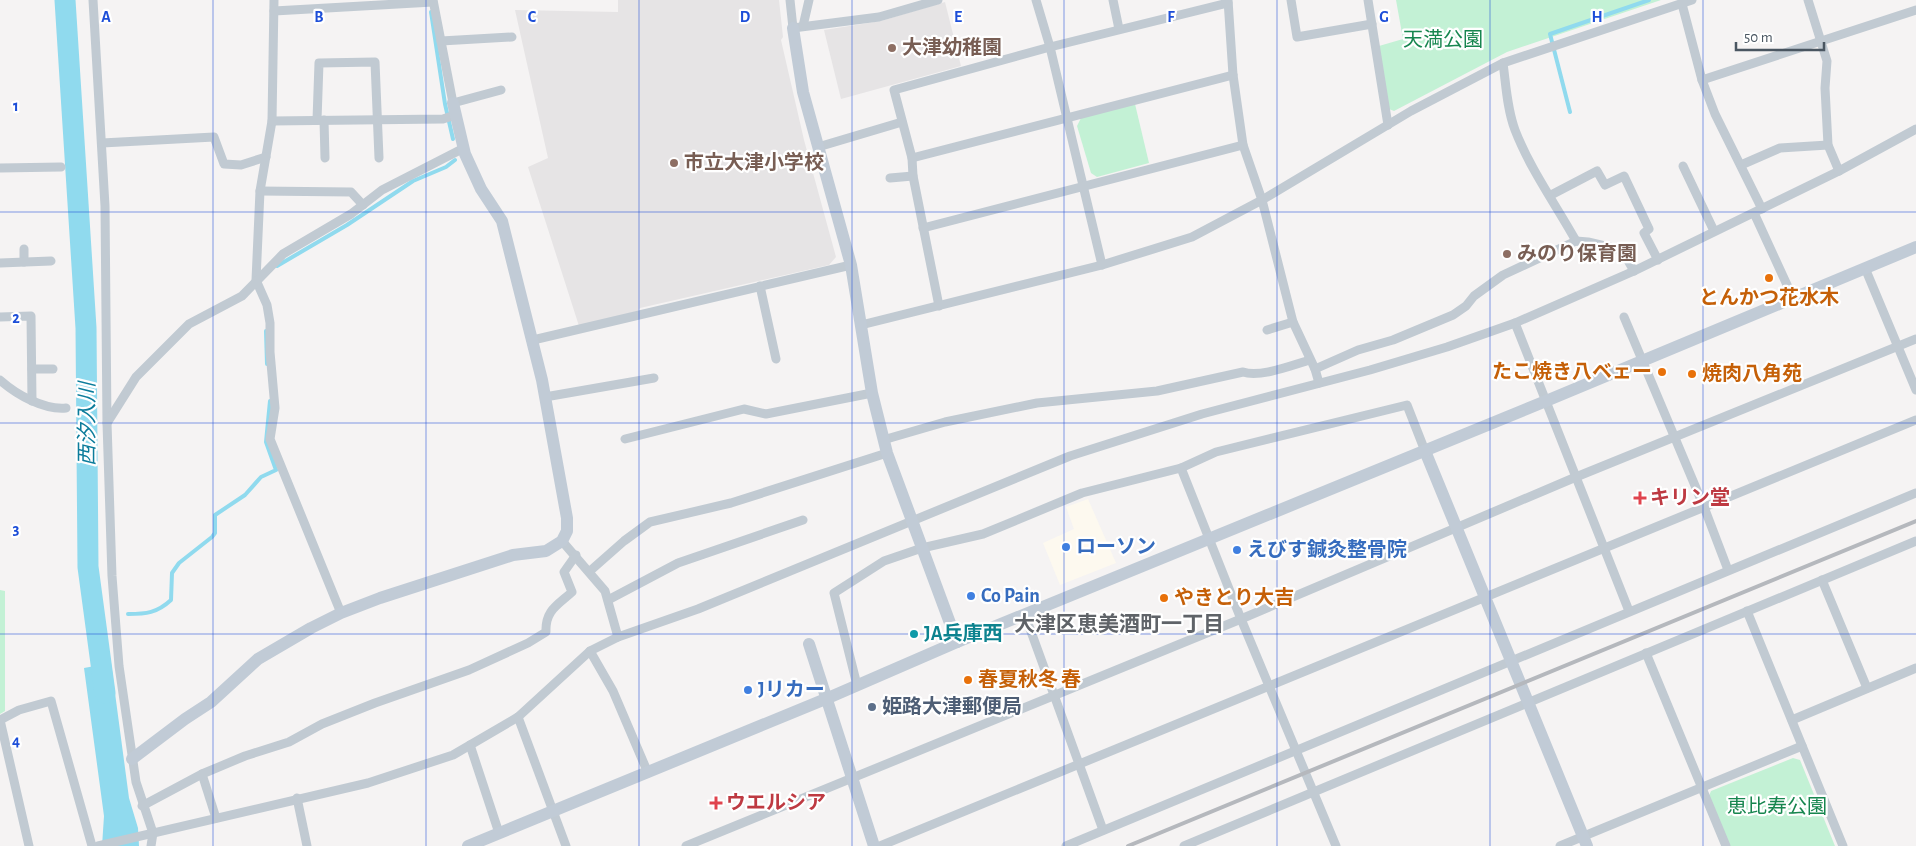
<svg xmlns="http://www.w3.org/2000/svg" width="1916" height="846" font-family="'Alegreya Sans','Noto Sans JP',sans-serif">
	<rect width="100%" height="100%" fill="#f5f3f3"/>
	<!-- commercial -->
	<path fill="#fdf9ef" d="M1088,499L1116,563L1060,585L1043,543L1074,529L1066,507Z"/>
	<!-- education -->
	<g fill="#e6e4e5">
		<path d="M618,0H779L783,37L781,40L804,140L836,257L829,265L640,308L638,311L579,326L528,167L548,158L515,10L618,12Z"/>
		<path d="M945,2L961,66L841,99L824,30L881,21Z"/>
	</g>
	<!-- green -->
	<g fill="#c3f1d5">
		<path d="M1396,0H1661L1507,52L1394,111L1389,109L1379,46L1403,39Z"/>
		<path d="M1135,104L1149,163L1097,177L1091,173L1077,126L1081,118Z"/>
		<path d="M0,590L5,591V711L0,714Z"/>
		<path d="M1793,758L1800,760L1835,846H1730L1709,796L1711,791Z"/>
	</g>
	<!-- water -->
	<path fill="#90daee" d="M111,663L129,798L138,828L139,846H102L104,816L84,668Z"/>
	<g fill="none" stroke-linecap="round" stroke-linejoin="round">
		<!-- stream -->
		<g stroke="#90daee" stroke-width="4">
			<path d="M431,12L445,104L453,139"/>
			<path d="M1570,112L1550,34L1649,0"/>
			<path d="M277,266L347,225L413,181L446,167L455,160"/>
			<path d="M266,331L267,364"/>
			<path d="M128,614C146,614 157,613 171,600L172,573L179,563L212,537L215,533V515L245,495L261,477L276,470L266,442L270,401"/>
		</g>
		<!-- river -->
		<path stroke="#90daee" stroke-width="21" d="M65,0L86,328L88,567L105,693"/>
		<!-- street -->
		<g stroke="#c1cad2" stroke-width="9">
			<path d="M93,0L105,206L107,423L112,576L119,666L136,782L153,833L151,846"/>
			<path d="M274,0L272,121L260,191L256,280L267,305L270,323V352L275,408L270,439L341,613"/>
			<path d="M433,0L453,103L501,90"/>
			<path d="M790,0L793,28L879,17L938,0"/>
			<path d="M1036,0L1050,47L1102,265"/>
			<path d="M1113,0L1119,29"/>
			<path d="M1228,0L1233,75L1243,145L1262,200L1293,322L1315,369L1319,383"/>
			<path d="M1291,0L1297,37L1372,24"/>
			<path d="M1368,0L1388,125"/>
			<path d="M1808,0L1827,61L1825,88L1828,145L1839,171"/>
			<path d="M1682,4L1702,80L1715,114L1762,209"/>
			<path d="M274,11L433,2"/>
			<path d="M803,26L809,0"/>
			<path d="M441,41L512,37"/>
			<path d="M1503,63C1506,85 1507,109 1515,130C1530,169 1556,205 1576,241"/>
			<path d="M1702,80L1916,10"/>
			<path d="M317,120L319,63L375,62L379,158"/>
			<path d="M324,120L325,158"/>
			<path d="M272,121L443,119L455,115"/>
			<path d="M102,143L214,137L224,164L241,165L266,157"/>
			<path d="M818,147L902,122"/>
			<path d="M912,158L1233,75"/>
			<path d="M1741,165L1780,148L1828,145"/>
			<path d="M1683,166L1714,231"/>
			<path d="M0,168L61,167"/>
			<path d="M890,178L913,176"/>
			<path d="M260,191L351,192L363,205"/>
			<path d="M1551,195L1597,171L1605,185L1624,176L1649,229L1644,233L1658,260"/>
			<path d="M1754,213L1793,298"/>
			<path d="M923,228L1243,145"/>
			<path d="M24,249V262"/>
			<path d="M0,263L51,261"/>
			<path d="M1865,268L1916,390"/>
			<path d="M760,286L776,359"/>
			<path d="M939,306L913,176L912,158L894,90L1050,47L1228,3"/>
			<path d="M0,317L31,316L32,401"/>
			<path d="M1624,317L1704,507L1728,570"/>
			<path d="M1515,323L1629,611"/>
			<path d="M861,325L1102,265L1192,237L1262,200L1411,111L1503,63L1692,0"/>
			<path d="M1267,330L1293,322"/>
			<path d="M533,340L851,265"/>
			<path d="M32,369H53"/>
			<path d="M1315,369L1358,350L1393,340L1453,315L1466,306L1474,296L1503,275L1576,241L1588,242L1622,250L1634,271"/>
			<path d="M0,380C17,395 44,410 66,408"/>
			<path d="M545,397L654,378"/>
			<path d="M107,423L136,377L189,324L242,296L283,254L351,214L382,190L462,149"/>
			<path d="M625,439L744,409L766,414L872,393"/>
			<path d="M883,440L945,422L1037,403L1157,391L1243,372C1260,378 1292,365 1310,360"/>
			<path d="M1181,468L1241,619L1336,846"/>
			<path d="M562,541L605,591L618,637"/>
			<path d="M590,571L624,541L650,522L731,503L887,453"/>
			<path d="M1822,580L1867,688"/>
			<path d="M608,600L678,563L803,520"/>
			<path d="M1747,611L1843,846"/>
			<path d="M1025,615L1103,830"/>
			<path d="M590,651L613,691L648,773"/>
			<path d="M1646,653L1726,846"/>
			<path d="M857,685L834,593L884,561L922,548L983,534L1082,493L1181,468L1216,452L1407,405L1425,451"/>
			<path d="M518,717L566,846"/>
			<path d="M0,720L19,710L51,701L92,846"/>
			<path d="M0,720L29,846"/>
			<path d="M1792,720L1916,668"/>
			<path d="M470,745L499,833"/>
			<path d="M202,774L216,818"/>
			<path d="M297,798L307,846"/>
			<path d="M142,806L202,774L245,756L289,742L322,724L375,703L469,670L528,643L546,632C545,610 558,605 572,592L564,572L576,555"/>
			<path d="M98,846L368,783L453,755L518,717L590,651L618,637L698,609L1070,456L1202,414L1370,370L1447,347L1515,323L1634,271L1839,171L1916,129"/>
			<path d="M686,846L1241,619L1576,477L1916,339"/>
			<path d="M880,846L1916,420"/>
			<path d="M1066,846L1916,493"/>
			<path d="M1184,846L1916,541"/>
			<path d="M1560,846L1802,746"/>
		</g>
		<!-- secondary -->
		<g stroke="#c1cbd6" stroke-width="12">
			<path d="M793,28L803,92L851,265L872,393L887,453L957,642"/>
			<path d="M1425,451L1587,846"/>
			<path d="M809,644L874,846"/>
			<path d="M132,759L185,719L211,702L258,659L311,628L341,613L380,598L513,555L546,551L562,541L567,531V518L542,380L502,221L481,189L465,154L453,103"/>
			<path d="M468,846L828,698L957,642L1546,401L1916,247"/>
		</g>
		<!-- rail -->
		<path stroke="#b5b8bd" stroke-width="4" d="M1128,846L1916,521"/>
	</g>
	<!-- grid -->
	<path fill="none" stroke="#1d4ed8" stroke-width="1" stroke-opacity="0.55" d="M213,0V846M426,0V846M639,0V846M852,0V846M1064,0V846M1277,0V846M1490,0V846M1703,0V846M0,212H1916M0,423H1916M0,634H1916"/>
	<!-- markers -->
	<g fill="#8d6e63" stroke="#fff" stroke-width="2">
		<circle cx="892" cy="48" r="5"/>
		<circle cx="674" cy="163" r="5"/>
		<circle cx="1507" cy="254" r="5"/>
	</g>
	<g fill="#e8710a" stroke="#fff" stroke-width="2">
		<circle cx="1769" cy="278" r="5"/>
		<circle cx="1662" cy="372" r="5"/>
		<circle cx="1692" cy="374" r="5"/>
		<circle cx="1164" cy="598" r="5"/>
		<circle cx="968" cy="680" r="5"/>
	</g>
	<g fill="#e0444e" stroke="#fff" stroke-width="2">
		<path d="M1637.5 490.5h5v5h5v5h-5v5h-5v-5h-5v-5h5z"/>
		<path d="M713.5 795.5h5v5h5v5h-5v5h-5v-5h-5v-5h5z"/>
	</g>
	<g fill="#3f7fe0" stroke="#fff" stroke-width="2">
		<circle cx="1066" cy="547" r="5"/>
		<circle cx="1237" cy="550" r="5"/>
		<circle cx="971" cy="596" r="5"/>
		<circle cx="748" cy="690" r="5"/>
	</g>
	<circle fill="#0f9aa8" stroke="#fff" stroke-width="2" cx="914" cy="634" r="5"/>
	<circle fill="#5c6f8a" stroke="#fff" stroke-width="2" cx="872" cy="707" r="5"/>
	<g text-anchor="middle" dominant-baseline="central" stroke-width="4.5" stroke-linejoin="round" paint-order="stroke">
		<!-- park labels -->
		<g font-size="20" fill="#17864f" stroke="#fff">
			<text x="1443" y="40">天満公園</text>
			<text x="1777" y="807">恵比寿公園</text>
		</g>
		<!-- education labels -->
		<g font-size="20" font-weight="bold" fill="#785e54" stroke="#fff" text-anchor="start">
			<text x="902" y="48">大津幼稚園</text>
			<text x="684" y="163">市立大津小学校</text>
			<text x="1517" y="254">みのり保育園</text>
		</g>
		<!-- food labels -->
		<g font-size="20" font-weight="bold" fill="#c56008" stroke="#fff" text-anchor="start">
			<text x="1769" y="298" text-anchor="middle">とんかつ花水木</text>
			<text x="1652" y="372" text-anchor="end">たこ焼き八ベェー</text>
			<text x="1702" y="374">焼肉八角苑</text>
			<text x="1174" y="598">やきとり大吉</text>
			<text x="978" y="680">春夏秋冬 春</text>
		</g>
		<!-- health labels -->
		<g font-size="20" font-weight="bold" fill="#be3a42" stroke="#fff" text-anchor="start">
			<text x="1650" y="498">キリン堂</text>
			<text x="726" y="803">ウエルシア</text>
		</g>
		<!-- shop labels -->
		<g font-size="20" font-weight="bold" fill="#366cbe" stroke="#fff" text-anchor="start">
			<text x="1076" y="547">ローソン</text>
			<text x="1247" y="550">えびす鍼灸整骨院</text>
			<text x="981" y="596">Co Pain</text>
			<text x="758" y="690">Jリカー</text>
		</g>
		<!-- culture labels -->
		<g font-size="20" font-weight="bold" fill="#0d838f" stroke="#fff" text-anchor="start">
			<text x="924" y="634">JA兵庫西</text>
		</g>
		<!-- service labels -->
		<g font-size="20" font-weight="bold" fill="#4e5e75" stroke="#fff" text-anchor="start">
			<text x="882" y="707">姫路大津郵便局</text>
		</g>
		<!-- water labels -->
		<g font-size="21" font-style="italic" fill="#0c7c9b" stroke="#fff">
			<text transform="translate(87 424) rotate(-90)">西汐入川</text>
		</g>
		<!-- neighbourhood labels -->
		<g font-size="21" font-weight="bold" fill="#5f6368" stroke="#fff">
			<text x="1119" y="624">大津区恵美酒町一丁目</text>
		</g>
	</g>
	<g font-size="16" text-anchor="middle" font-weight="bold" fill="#1d4ed8" stroke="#fff" stroke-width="4.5" stroke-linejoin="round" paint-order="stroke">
		<text x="106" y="22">A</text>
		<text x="319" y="22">B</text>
		<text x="532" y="22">C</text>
		<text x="745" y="22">D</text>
		<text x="958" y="22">E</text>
		<text x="1171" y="22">F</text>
		<text x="1384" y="22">G</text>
		<text x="1597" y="22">H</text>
		<text x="16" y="111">1</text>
		<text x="16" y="323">2</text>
		<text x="16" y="534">3</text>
		<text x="16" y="746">4</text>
	</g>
	<!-- scale -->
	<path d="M1736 42v8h88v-8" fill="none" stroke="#4a5661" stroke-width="2.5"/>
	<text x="1744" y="42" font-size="15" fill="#4a5661" stroke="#ffffff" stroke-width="4" paint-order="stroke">50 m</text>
</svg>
